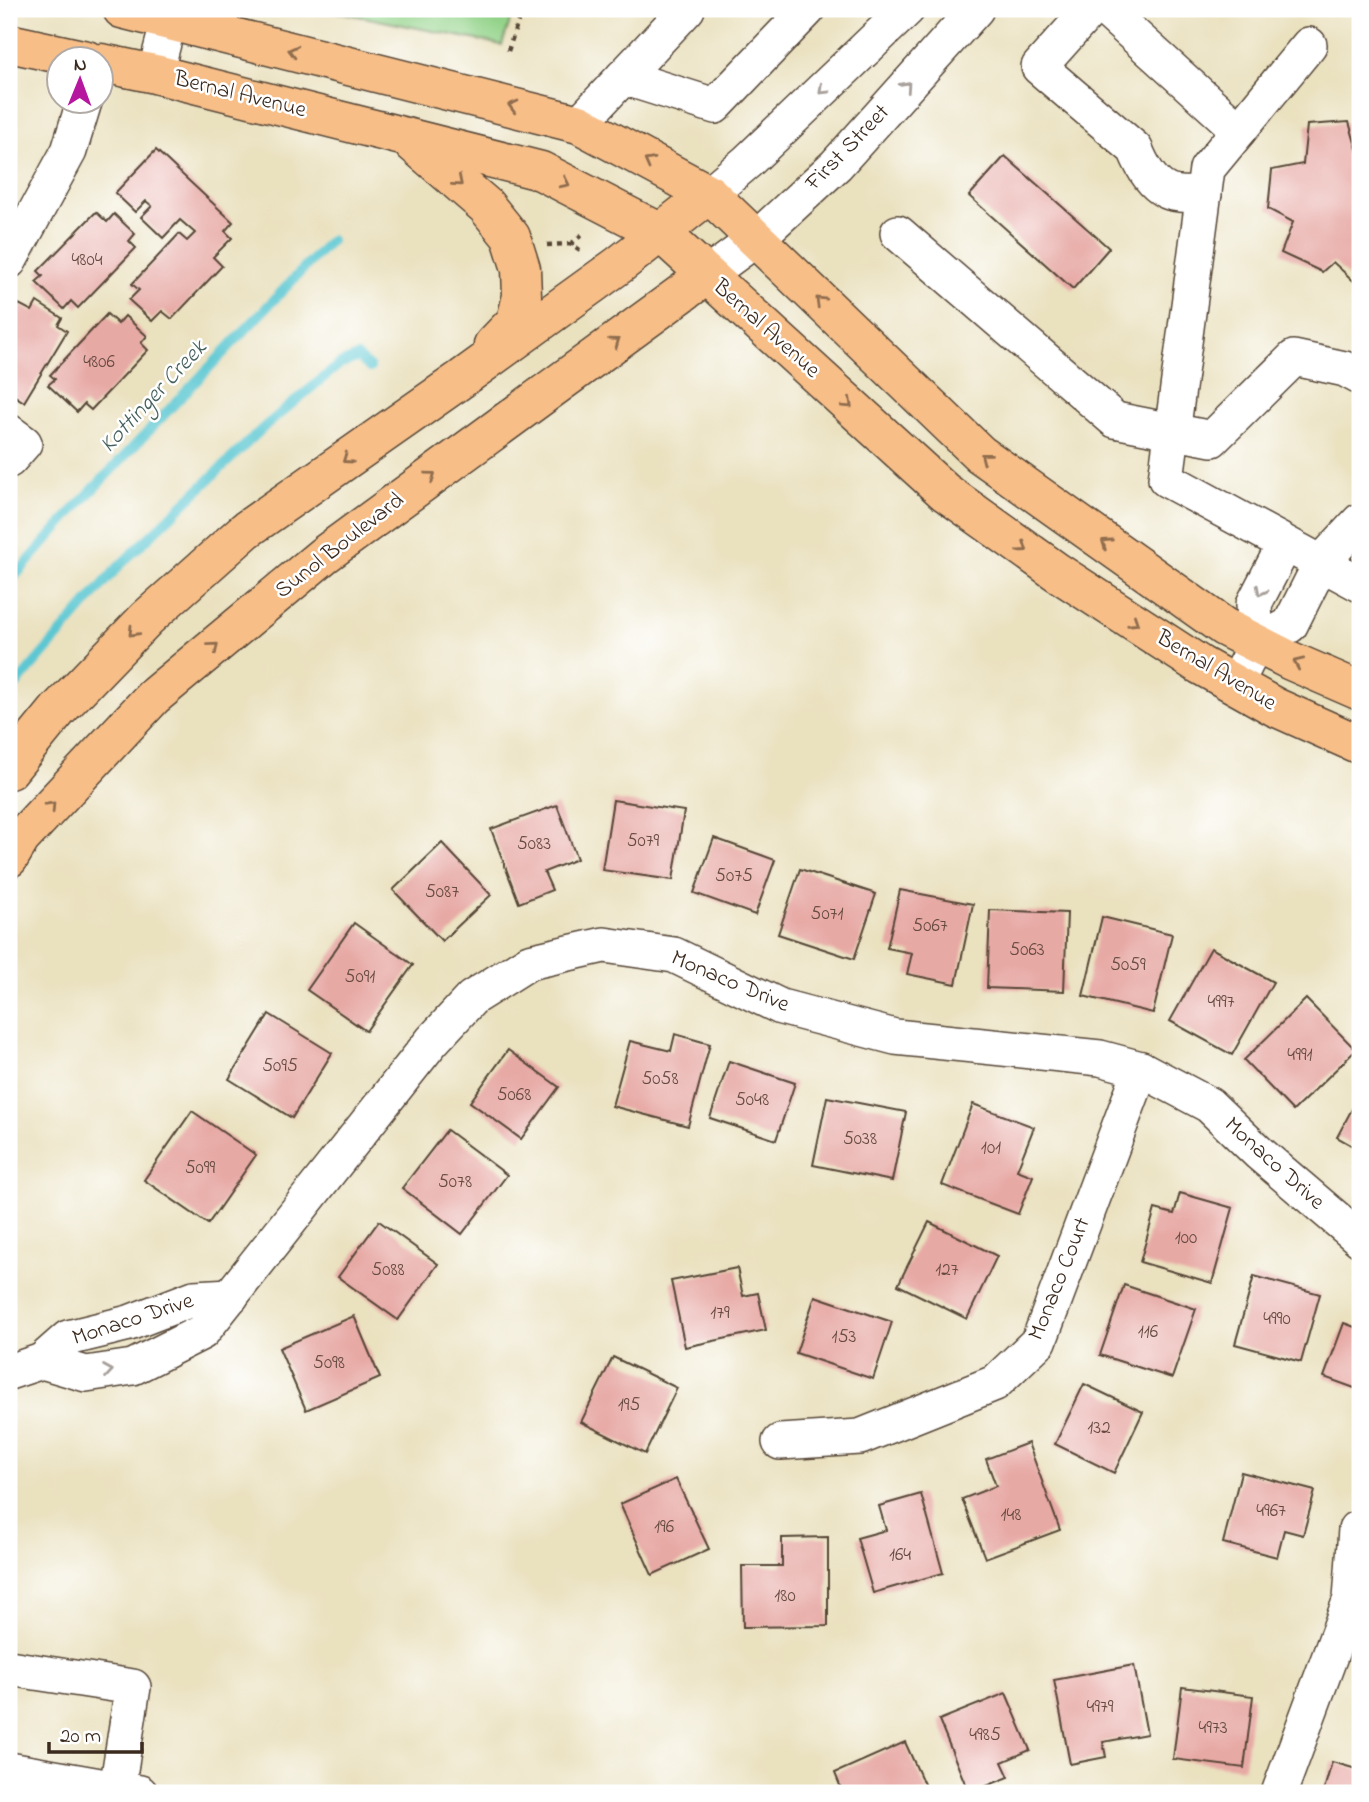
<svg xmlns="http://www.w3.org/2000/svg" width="1369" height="1802" font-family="'Indie Flower',sans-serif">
	<rect width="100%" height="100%" fill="#fff"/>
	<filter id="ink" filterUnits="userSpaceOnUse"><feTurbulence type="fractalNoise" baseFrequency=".0143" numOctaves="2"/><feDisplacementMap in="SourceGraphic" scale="14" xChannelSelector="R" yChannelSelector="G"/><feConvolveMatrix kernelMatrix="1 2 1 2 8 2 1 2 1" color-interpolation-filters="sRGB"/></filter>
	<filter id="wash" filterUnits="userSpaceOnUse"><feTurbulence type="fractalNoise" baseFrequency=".00686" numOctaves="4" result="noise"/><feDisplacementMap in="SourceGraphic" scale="28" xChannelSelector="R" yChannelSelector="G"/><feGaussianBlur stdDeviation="1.57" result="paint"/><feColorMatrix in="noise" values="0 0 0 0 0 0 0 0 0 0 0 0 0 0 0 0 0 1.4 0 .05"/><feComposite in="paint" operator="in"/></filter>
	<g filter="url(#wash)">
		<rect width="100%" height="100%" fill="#eae1bf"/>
		<!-- green -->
		<path fill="#93d389" stroke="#677e54" stroke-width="2" d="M324,9H514L502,45Z"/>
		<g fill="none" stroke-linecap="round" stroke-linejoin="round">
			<!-- stream -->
			<g stroke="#5bc7d2" stroke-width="10">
				<path d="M9,583L77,506L331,240"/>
				<path d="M9,693L119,566L264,427L340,364L358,357L370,368"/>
			</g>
		</g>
		<g id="blocks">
			<!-- building -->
			<g fill="#e7a9a4">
				<path d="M1349,122L1358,153L1360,152V287L1333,262L1322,272L1281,253L1293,222L1268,209L1272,170L1303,164L1307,125Z"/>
				<path d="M156,150L233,222L225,231L232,238L213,257L222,266L172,319L162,311L152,321L129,300L139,290L132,284L179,234L187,241L195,233L180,220L163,238L141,217L152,206L146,201L135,212L115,193Z"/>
				<path d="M1005,156L1109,248L1073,289L969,196Z"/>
				<path d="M96,212L107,222L114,214L135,234L129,241L136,248L78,308L71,301L64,309L36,282L43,276L38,271Z"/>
				<path d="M37,302L62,318L58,325L67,331L24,402L15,396L9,407V321L19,304L32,311Z"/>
				<path d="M107,314L118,324L125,316L147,336L141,343L148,350L91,410L84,404L77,412L48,385L55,379L50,375Z"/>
				<path d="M613,800L684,811L673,880L602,870Z"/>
				<path d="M557,805L577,859L544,872L552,890L519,903L491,829Z"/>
				<path d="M714,838L775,860L755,915L694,893Z"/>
				<path d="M442,843L491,895L442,941L393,890Z"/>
				<path d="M800,869L876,894L854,959L778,934Z"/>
				<path d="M900,890L973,904L956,984L907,974L912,953L887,948Z"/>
				<path d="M990,910L1067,913L1064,991L987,988Z"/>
				<path d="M1102,917L1172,934L1153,1013L1083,996Z"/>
				<path d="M354,923L413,965L366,1031L307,990Z"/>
				<path d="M1211,948L1273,982L1232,1055L1170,1021Z"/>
				<path d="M1306,999L1356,1050L1293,1111L1244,1060Z"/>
				<path d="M269,1014L332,1053L292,1118L229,1079Z"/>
				<path d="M675,1034L710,1044L688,1126L612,1106L630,1041L671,1051Z"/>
				<path d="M508,1050L559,1087L521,1139L470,1102Z"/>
				<path d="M729,1061L795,1083L776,1140L710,1118Z"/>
				<path d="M1360,1094V1150L1337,1137Z"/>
				<path d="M827,1097L906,1112L892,1181L813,1165Z"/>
				<path d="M973,1104L1034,1127L1017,1170L1033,1176L1018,1214L942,1185Z"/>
				<path d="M192,1111L256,1155L208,1224L144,1180Z"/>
				<path d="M447,1130L507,1175L462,1234L402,1188Z"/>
				<path d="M1180,1193L1233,1208L1212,1283L1140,1262L1155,1209L1174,1214Z"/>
				<path d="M379,1221L438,1264L398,1320L338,1277Z"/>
				<path d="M929,1222L997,1256L967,1319L898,1285Z"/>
				<path d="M737,1268L743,1296L758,1293L766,1330L685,1347L671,1281Z"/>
				<path d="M1254,1276L1320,1294L1301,1362L1235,1344Z"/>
				<path d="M1124,1285L1196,1309L1172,1378L1100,1355Z"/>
				<path d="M815,1296L892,1322L873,1379L796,1353Z"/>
				<path d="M354,1316L380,1378L306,1410L279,1348Z"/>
				<path d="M1344,1323L1360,1329V1390L1324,1377Z"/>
				<path d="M613,1357L677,1388L645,1454L581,1422Z"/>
				<path d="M1084,1384L1143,1412L1114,1473L1055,1444Z"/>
				<path d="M1028,1443L1060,1530L985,1558L962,1499L996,1486L986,1459Z"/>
				<path d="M1241,1472L1315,1491L1303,1535L1284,1530L1277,1557L1223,1543Z"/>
				<path d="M676,1479L709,1549L652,1575L620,1504Z"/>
				<path d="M921,1494L943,1573L873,1593L857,1538L886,1530L879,1506Z"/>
				<path d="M828,1537V1626L743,1627L742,1566H782V1538Z"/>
				<path d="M1134,1665L1147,1734L1103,1742L1106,1757L1070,1764L1054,1680Z"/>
				<path d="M1182,1687L1253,1696L1244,1768L1173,1759Z"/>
				<path d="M1006,1693L1030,1750L1002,1762L1009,1777L969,1793L939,1720Z"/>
				<path d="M905,1742L928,1793H843L835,1773Z"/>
				<path d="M1332,1762L1360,1770V1793H1323Z"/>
			</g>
		</g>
	</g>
	<g filter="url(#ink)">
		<use href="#blocks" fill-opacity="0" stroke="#554536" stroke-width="2"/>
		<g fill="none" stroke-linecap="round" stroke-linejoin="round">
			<defs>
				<g id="minor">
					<path d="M1091,9L1039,67L1135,149C1141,164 1150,182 1165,190C1175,196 1192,194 1204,194"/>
					<path d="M1105,9L1239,130"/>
					<path d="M1309,45L1207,169L1166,479L1360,584"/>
					<path d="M155,74L169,20L174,9"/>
					<path d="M623,77L715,106L808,9"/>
					<path d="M579,124L687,9"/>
					<path d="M709,194L747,162L907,9"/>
					<path d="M898,233L1115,420L1212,439L1294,358L1345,369L1360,377"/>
					<path d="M9,261L69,151L84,102"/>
					<path d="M707,275L756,239L836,165L976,9"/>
					<path d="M9,432L24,443L9,460"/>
					<path d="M1256,643L1290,625L1321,563L1360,521"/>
					<path d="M1235,685L1256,643L1254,604L1285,544"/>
					<path d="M42,1361L86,1374L133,1367L202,1332L432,1041L472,998L529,962L604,945L674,955L781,1007L895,1037L1100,1058L1141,1069L1209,1105L1259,1153L1360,1239"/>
					<path d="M9,1372L42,1361L68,1338L129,1323L194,1298L231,1296"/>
					<path d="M780,1442L860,1437L995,1383L1039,1341L1141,1069"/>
					<path d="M9,1668L133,1687L117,1789"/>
					<path d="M9,1770L140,1793"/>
					<path d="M1279,1793L1351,1599L1356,1529"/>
				</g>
				<g id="major">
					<path d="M122,9L579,124L709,194L980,454L1224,627L1291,661L1360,691"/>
					<path d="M9,43L87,60"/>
					<path d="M102,63L155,74L541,171L661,233L945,492L1057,572L1200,665L1275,707L1360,745"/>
					<path d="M413,143L486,206L511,237L521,269L522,296L516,321L493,345"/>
					<path d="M9,770L58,710L147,618L246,530L460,380L619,265L709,194"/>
					<path d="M9,858L21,838L153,697L324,555L707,275"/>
				</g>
			</defs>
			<!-- minor casing -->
			<use href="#minor" stroke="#554536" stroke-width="38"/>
			<!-- major casing -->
			<use href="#major" stroke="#554536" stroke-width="41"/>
			<!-- path -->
			<g stroke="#554536" stroke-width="4.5" stroke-dasharray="5 5" stroke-linecap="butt">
				<path d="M508,51L522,9"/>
				<path d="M547,245L571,244"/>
				<path d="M580,250L571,244L584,233"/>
			</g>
			<!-- minor -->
			<use href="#minor" stroke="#fff" stroke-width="35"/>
			<!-- major -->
			<use href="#major" stroke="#f7be88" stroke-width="38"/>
		</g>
		<!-- one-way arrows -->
		<defs><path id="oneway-chevron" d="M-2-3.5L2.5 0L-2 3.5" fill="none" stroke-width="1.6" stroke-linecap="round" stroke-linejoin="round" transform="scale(1.75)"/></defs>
		<g stroke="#906d4e">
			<use href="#oneway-chevron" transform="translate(293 51) rotate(-166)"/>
			<use href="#oneway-chevron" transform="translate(513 106) rotate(-165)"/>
			<use href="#oneway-chevron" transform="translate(649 162) rotate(-151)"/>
			<use href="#oneway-chevron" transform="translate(458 182) rotate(41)"/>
			<use href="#oneway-chevron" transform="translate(565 183) rotate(26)"/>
			<use href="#oneway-chevron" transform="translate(820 301) rotate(-136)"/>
			<use href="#oneway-chevron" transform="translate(615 342) rotate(-36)"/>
			<use href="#oneway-chevron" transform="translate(848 404) rotate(42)"/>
			<use href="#oneway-chevron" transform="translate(985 457) rotate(-142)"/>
			<use href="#oneway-chevron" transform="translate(347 459) rotate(145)"/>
			<use href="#oneway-chevron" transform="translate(431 476) rotate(-36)"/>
			<use href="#oneway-chevron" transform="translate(1106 543) rotate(-145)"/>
			<use href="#oneway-chevron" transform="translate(1023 548) rotate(35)"/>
			<use href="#oneway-chevron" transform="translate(1134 622) rotate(33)"/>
			<use href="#oneway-chevron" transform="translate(133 632) rotate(134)"/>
			<use href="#oneway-chevron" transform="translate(214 647) rotate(-40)"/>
			<use href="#oneway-chevron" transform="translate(1298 663) rotate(-156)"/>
			<use href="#oneway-chevron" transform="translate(51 806) rotate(-47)"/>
		</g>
		<g stroke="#a79f9a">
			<use href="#oneway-chevron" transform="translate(906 86) rotate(-48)"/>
			<use href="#oneway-chevron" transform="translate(823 90) rotate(136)"/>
			<use href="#oneway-chevron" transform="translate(1261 591) rotate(117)"/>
			<use href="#oneway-chevron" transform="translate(108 1371) rotate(-9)"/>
		</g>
	</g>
	<g text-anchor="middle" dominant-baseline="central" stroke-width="5" stroke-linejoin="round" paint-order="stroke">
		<!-- number labels -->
		<g font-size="19" fill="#664a40">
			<text x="87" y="260">4804</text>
			<text x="99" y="362">4806</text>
			<text x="643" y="841">5079</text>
			<text x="534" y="844">5083</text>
			<text x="734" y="876">5075</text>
			<text x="442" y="892">5087</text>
			<text x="827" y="914">5071</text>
			<text x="930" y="926">5067</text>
			<text x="1027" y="950">5063</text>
			<text x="1128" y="965">5059</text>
			<text x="360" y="977">5091</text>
			<text x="1221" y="1002">4997</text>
			<text x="1300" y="1055">4991</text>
			<text x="280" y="1066">5095</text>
			<text x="660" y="1079">5058</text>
			<text x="514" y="1095">5068</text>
			<text x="752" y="1100">5048</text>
			<text x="860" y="1139">5038</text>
			<text x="991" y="1148">101</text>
			<text x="200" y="1168">5099</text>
			<text x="455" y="1182">5078</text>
			<text x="1186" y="1238">100</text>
			<text x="388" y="1270">5088</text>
			<text x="947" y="1270">127</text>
			<text x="720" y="1313">179</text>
			<text x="1277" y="1319">4990</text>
			<text x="1148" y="1332">116</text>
			<text x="844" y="1337">153</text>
			<text x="329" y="1363">5098</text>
			<text x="629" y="1405">195</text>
			<text x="1099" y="1428">132</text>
			<text x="1271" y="1511">4967</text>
			<text x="1011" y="1515">148</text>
			<text x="664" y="1527">196</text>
			<text x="900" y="1555">164</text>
			<text x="785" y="1596">180</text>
			<text x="1100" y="1707">4979</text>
			<text x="1213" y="1728">4973</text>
			<text x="985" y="1735">4985</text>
		</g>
		<!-- street labels -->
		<g font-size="23" fill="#3b2a1e" stroke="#fff">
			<text transform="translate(240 95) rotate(14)">Bernal Avenue</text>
			<text transform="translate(848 148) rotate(-46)">First Street</text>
			<text transform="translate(766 329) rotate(42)">Bernal Avenue</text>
			<text transform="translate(340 546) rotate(-38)">Sunol Boulevard</text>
			<text transform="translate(1216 671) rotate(31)">Bernal Avenue</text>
			<text transform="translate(730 982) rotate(23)">Monaco Drive</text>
			<text transform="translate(1274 1164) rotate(42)">Monaco Drive</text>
			<text transform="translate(1060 1279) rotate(-68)">Monaco Court</text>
			<text transform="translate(133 1320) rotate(-18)">Monaco Drive</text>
		</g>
		<!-- water labels -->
		<g font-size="24" font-style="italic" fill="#46615d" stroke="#fff">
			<text transform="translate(154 397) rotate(-47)">Kottinger Creek</text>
		</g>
	</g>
	<!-- margin -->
	<rect width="1369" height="1802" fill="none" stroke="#fff" stroke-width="35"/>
	<!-- north arrow -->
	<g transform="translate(80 80) rotate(1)"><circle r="33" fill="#ffffff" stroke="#b1aaa5" stroke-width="2"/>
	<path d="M0-5L12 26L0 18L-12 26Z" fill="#b5179e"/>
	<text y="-10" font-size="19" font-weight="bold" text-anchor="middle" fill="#3b2a1e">N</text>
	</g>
	<!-- scale -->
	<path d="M49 1742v10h93v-10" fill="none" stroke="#3b2a1e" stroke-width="3.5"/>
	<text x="60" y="1742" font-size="21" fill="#3b2a1e" stroke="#ffffff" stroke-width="5" paint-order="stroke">20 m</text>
</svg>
